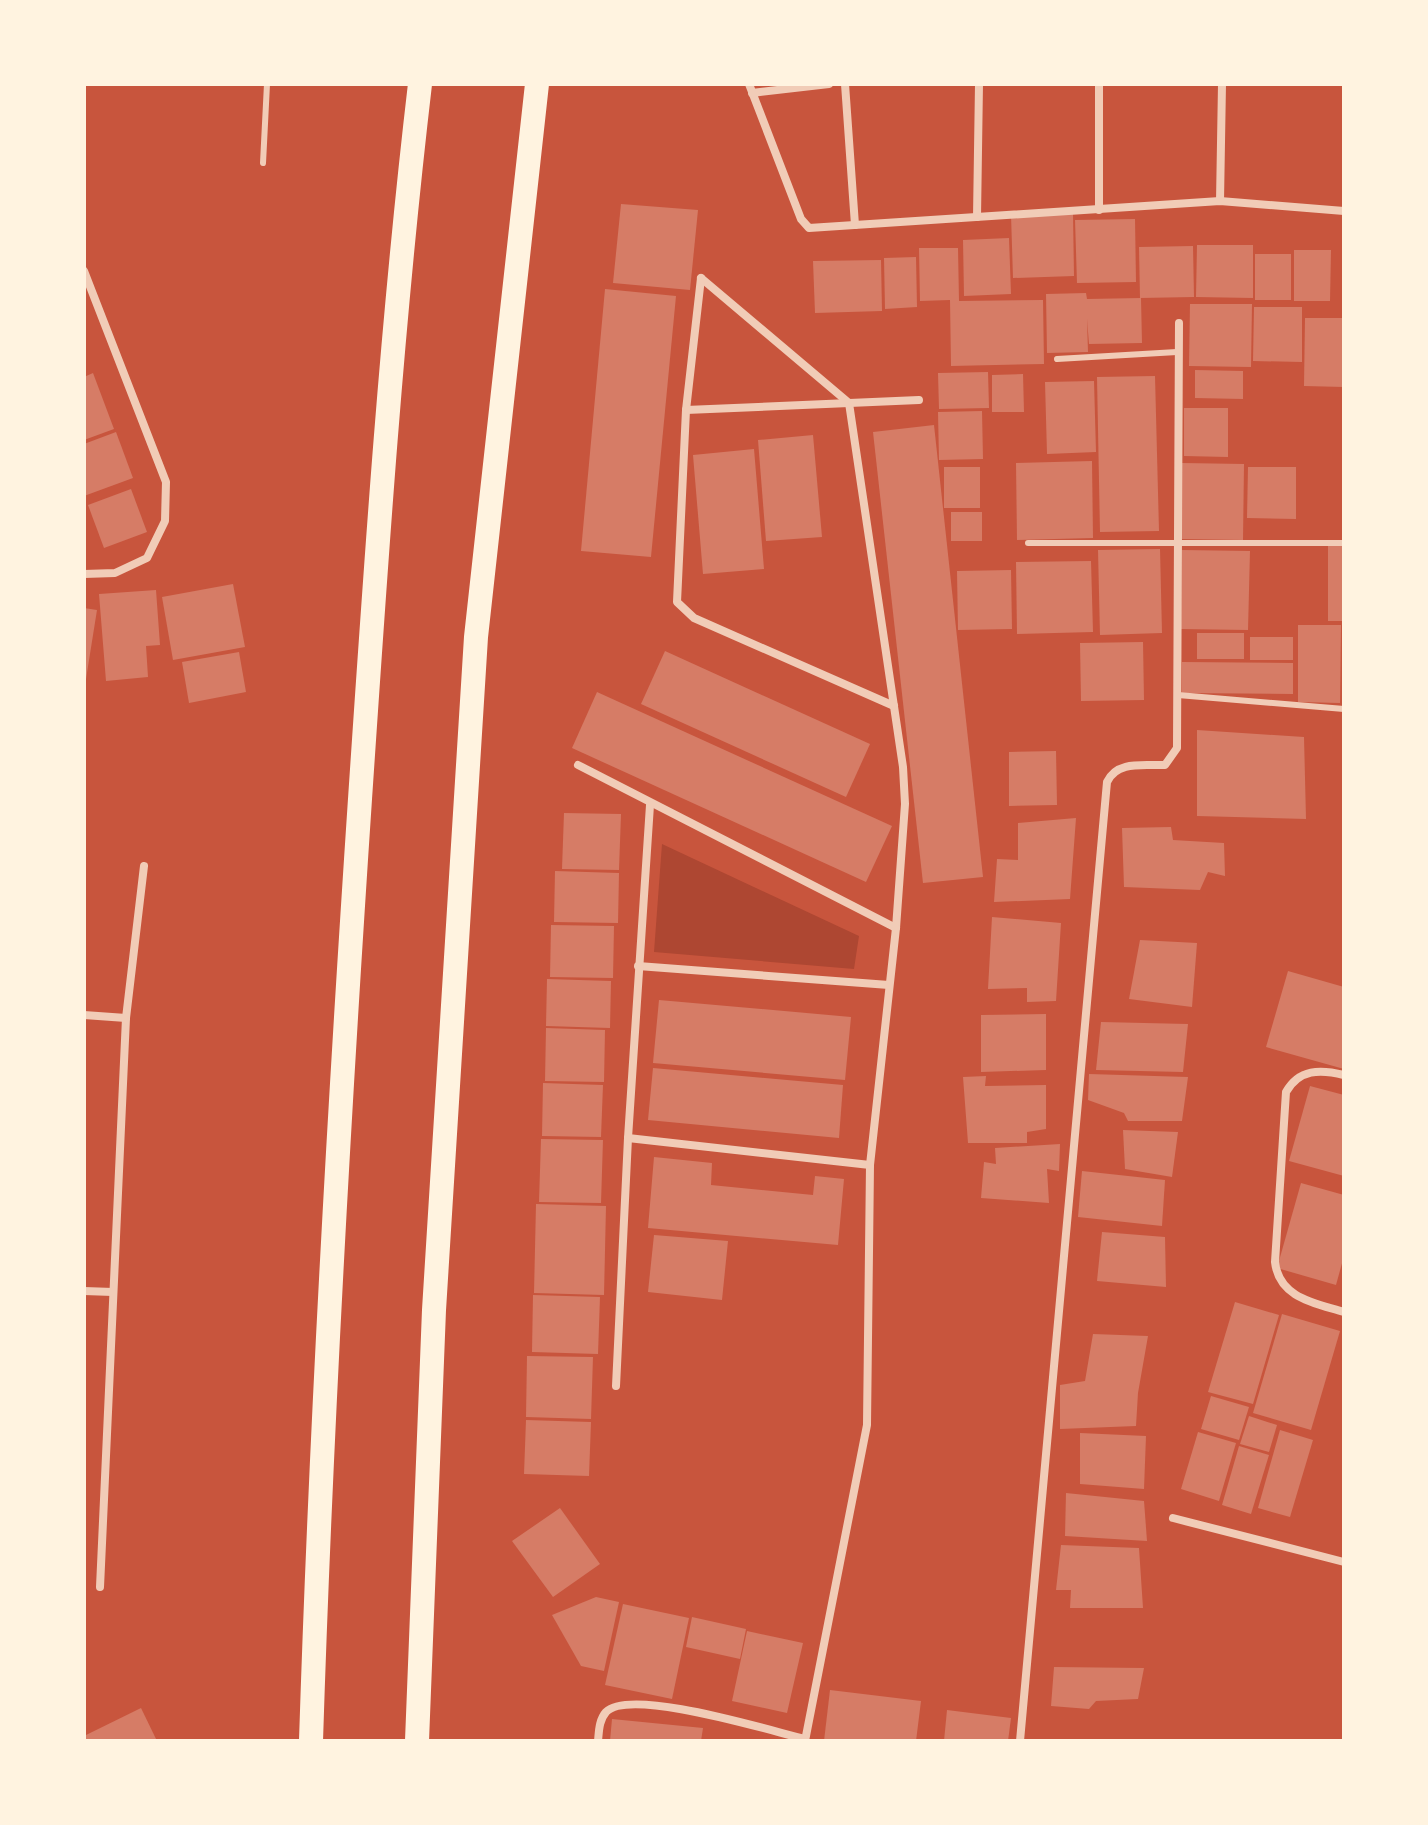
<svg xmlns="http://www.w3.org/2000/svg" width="1428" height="1825" font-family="'Roboto Serif',serif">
	<rect width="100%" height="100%" fill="#c8553d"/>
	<!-- green -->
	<path fill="#ae4732" d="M662,844L859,936L854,969L654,952Z"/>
	<!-- building -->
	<g fill="#d67c66">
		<path d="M621,204L698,210L690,290L613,283Z"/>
		<path d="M1073,214L1074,276L1013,278L1011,215Z"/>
		<path d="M1135,219L1136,282L1077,283L1075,220Z"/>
		<path d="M1009,238L1011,294L964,296L963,240Z"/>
		<path d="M1197,245H1253V298L1196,297Z"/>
		<path d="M1193,246L1194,297L1140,298L1139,247Z"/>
		<path d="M919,248H958L959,301L1043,300L1044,364L951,366L950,300L920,301Z"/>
		<path d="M1294,250H1331L1330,301H1294Z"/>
		<rect x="1255" y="254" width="36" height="46"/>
		<path d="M916,257L917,307L885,309L884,258Z"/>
		<path d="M881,260L882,311L815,313L813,261Z"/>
		<path d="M605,289L676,296L651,557L581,551Z"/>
		<path d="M1086,293L1087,299L1141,298L1142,343L1089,344L1087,319L1088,352L1047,353L1046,294Z"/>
		<path d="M1190,304H1252L1251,367L1189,366Z"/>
		<path d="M1254,307H1302V362L1253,361Z"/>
		<path d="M1305,318H1344V387L1304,386Z"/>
		<path d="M1195,370L1243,371V399L1195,398Z"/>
		<path d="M988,372L989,408L939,409L938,373Z"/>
		<path d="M93,373L114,429L84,440V377Z"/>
		<path d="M1023,374L1024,412H992V375Z"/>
		<path d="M1155,376L1159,531L1100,532L1097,377Z"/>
		<path d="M1094,381L1096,452L1047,454L1045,382Z"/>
		<path d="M1184,408H1228V457L1184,456Z"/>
		<path d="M982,411L983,459L939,460L938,412Z"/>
		<path d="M934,425L983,877L923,883L873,432Z"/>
		<path d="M116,432L133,478L84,496V444Z"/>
		<path d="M813,435L822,537L766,541L758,440Z"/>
		<path d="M754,449L764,569L703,574L693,455Z"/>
		<path d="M1092,461L1093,538L1017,540L1016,463Z"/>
		<path d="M1182,463L1244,464L1243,540L1182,539Z"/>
		<rect x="944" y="467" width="36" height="41"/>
		<path d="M1248,467H1296V519L1247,518Z"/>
		<path d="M131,489L147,532L104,548L88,505Z"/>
		<rect x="951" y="512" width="31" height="29"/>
		<rect x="1328" y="546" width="16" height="75"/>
		<path d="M1160,549L1162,633L1100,635L1098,550Z"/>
		<path d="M1182,550L1250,551L1248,630L1181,629Z"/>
		<path d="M1091,561L1093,632L1017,634L1016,562Z"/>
		<path d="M1011,570L1012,629L958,630L957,571Z"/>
		<path d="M233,584L245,647L173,660L162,597Z"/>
		<path d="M156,590L160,645L146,646L148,677L106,681L99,594Z"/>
		<path d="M84,608L97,610L86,679H84Z"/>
		<path d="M1298,625H1341L1340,703L1298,702Z"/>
		<rect x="1197" y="633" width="47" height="26"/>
		<rect x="1250" y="637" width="43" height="23"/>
		<path d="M1143,642L1144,700L1081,701L1080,643Z"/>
		<path d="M665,651L870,744L846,797L641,704Z"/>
		<path d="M239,652L246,692L189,703L182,662Z"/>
		<path d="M1182,662L1293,663V694L1182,693Z"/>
		<path d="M597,692L892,826L866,882L572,748Z"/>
		<path d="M1197,730L1304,737L1306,819L1197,816Z"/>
		<path d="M1056,751L1057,805L1009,806V752Z"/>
		<path d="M564,813L621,814L619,870L562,869Z"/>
		<path d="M1076,818L1070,899L994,902L997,859L1018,860V823Z"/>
		<path d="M1171,827L1173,840L1224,843L1225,876L1208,872L1200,890L1124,887L1122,828Z"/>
		<path d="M555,871L619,873L618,923L554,922Z"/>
		<path d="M992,917L1061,923L1056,1001L1027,1002V988L988,989Z"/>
		<path d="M551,925L614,926L613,978L550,977Z"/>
		<path d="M1140,940L1197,943L1192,1007L1129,999Z"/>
		<path d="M1288,971L1344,987V1069L1266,1047Z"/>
		<path d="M547,979L611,981L610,1028L546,1026Z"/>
		<path d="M659,1000L851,1017L845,1080L653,1063Z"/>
		<path d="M1046,1014V1070L981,1072V1015Z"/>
		<path d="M1101,1022L1188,1024L1183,1072L1096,1070Z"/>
		<path d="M546,1028L605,1030L604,1082L545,1081Z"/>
		<path d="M653,1068L843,1085L839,1138L648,1120Z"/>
		<path d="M1089,1074L1188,1077L1182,1121H1128L1124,1113L1088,1100Z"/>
		<path d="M986,1076L985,1086L1046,1085V1129L1027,1132V1143H968L963,1077Z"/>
		<path d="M543,1083L603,1085L601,1137L542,1136Z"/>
		<path d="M1310,1086L1344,1095V1176L1289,1161Z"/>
		<path d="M1123,1130L1178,1132L1172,1177L1125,1169Z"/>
		<path d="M541,1139L603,1140L601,1203L539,1202Z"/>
		<path d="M1060,1144L1059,1171L1047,1169L1049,1203L981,1198L984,1162L996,1164L995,1148Z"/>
		<path d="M654,1157L712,1163L711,1185L813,1195L815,1176L844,1179L838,1245L648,1228Z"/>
		<path d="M1082,1171L1165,1180L1162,1226L1078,1217Z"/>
		<path d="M1301,1183L1344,1195V1256L1336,1285L1277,1268Z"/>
		<path d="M536,1204L606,1206L604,1295L534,1293Z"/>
		<path d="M1102,1232L1165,1237L1166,1287L1097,1281Z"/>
		<path d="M654,1235L728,1241L722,1300L648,1292Z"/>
		<path d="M533,1295L600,1297L598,1354L532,1352Z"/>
		<path d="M1235,1302L1279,1315L1253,1404L1208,1392Z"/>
		<path d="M1282,1314L1340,1331L1311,1430L1253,1413Z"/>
		<path d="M1093,1334L1148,1336L1138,1393L1136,1426L1060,1429V1385L1085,1381Z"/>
		<path d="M527,1356L593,1357L591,1419L526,1417Z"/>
		<path d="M1211,1396L1249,1407L1239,1440L1201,1429Z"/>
		<path d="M1249,1416L1277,1425L1269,1452L1240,1444Z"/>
		<path d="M526,1420L591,1422L589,1476L524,1474Z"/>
		<path d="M1280,1430L1313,1440L1290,1517L1258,1508Z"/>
		<path d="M1198,1432L1236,1443L1219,1501L1181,1489Z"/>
		<path d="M1080,1433L1146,1436L1144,1489L1080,1484Z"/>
		<path d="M1239,1446L1269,1455L1251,1514L1222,1505Z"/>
		<path d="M1066,1493L1144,1501L1147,1541L1065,1536Z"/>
		<path d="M560,1508L600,1564L553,1597L512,1541Z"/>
		<path d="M1061,1545L1139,1548L1143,1608H1070L1071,1590H1056Z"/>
		<path d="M596,1597L619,1602L604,1671L581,1666L552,1615Z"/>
		<path d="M623,1604L689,1618L672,1699L605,1685Z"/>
		<path d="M692,1617L746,1629L740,1659L686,1647Z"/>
		<path d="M747,1631L803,1643L787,1713L732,1701Z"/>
		<path d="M1054,1667L1144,1668L1138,1699L1096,1701L1089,1709L1051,1706Z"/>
		<path d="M830,1690L921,1701L916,1741H824Z"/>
		<path d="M141,1708L157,1741H84V1736Z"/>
		<path d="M947,1710L1011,1718L1008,1741H944Z"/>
		<path d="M612,1719L703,1728L701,1741H610Z"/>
	</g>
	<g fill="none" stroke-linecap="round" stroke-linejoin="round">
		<!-- service -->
		<g stroke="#f1ccb7" stroke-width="6">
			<path d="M263,163L267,84"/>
			<path d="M1057,359L1177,352"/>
			<path d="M1028,543H1344"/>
			<path d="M1178,695L1344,709"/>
		</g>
		<!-- minor -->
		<g stroke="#f1ccb7" stroke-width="8">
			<path d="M749,84L801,219L809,228L1220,201L1344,211"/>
			<path d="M845,84L855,225"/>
			<path d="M1099,84V210"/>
			<path d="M752,93L829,84"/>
			<path d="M1220,201L1222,84"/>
			<path d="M977,217L979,84"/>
			<path d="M84,271L166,482L165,521L147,558L115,573L84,574"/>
			<path d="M701,278L849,403L903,767L905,804L896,928L870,1165L867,1425L805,1741"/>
			<path d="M701,278L686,410L677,602L694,618L894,706"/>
			<path d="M686,410L919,400"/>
			<path d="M578,765L896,928"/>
			<path d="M638,966L889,985"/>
			<path d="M84,1015L126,1018"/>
			<path d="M1344,1075C1320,1069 1299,1069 1286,1092L1275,1262C1279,1298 1315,1303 1344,1312"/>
			<path d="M628,1138L870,1165"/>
			<path d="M84,1291L113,1292"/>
			<path d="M616,1386L628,1138L650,805"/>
			<path d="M1173,1518L1344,1562"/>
			<path d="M100,1587L126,1018L144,866"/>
			<path d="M598,1741C599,1731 599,1720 606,1712C630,1687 771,1731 805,1739"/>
			<path d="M1020,1741L1107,782C1117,760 1144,766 1165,765L1177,748L1179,323"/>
		</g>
		<!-- motorway -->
		<g stroke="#fff3e0" stroke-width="24">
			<path d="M311,1741C321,1427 339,1113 360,799C376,561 392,322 420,84"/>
			<path d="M417,1741L434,1310L476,637L537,84"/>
		</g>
	</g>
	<!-- border -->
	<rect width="1428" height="1825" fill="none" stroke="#fff3e0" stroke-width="172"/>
</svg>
